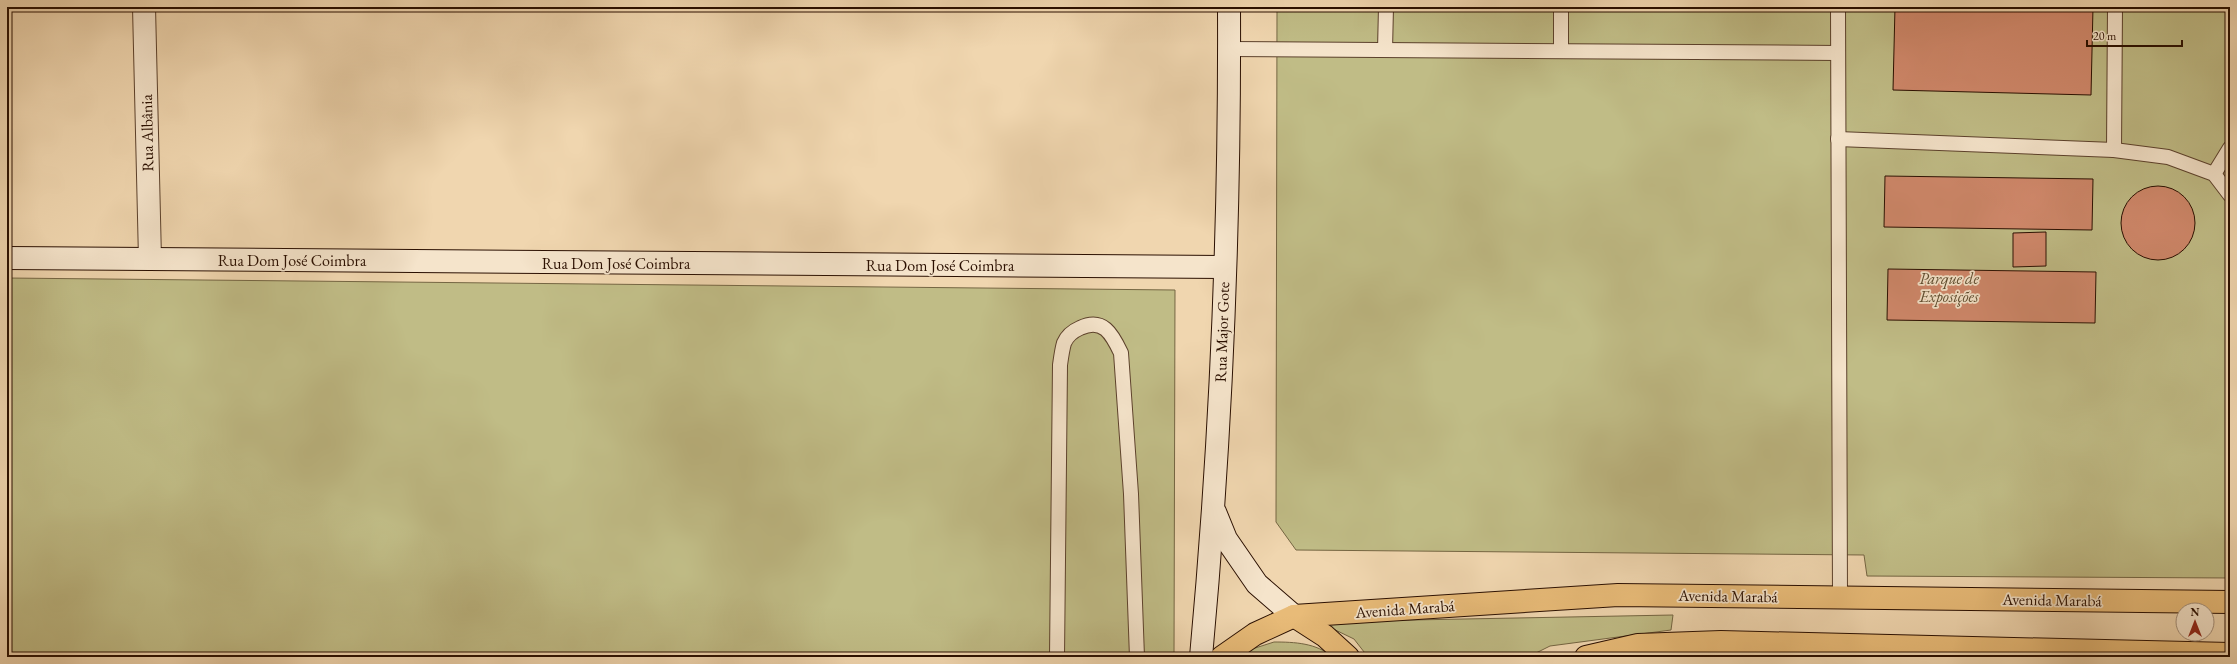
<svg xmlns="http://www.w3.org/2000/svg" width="2237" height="664" font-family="'EB Garamond',serif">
	<rect width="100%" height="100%" fill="#f0d6af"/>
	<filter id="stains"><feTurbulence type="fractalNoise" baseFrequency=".005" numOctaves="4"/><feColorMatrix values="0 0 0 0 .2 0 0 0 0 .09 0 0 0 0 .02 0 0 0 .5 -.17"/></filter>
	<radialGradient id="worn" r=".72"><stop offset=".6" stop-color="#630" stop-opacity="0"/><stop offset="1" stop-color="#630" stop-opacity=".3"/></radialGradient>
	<!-- green -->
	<g fill="#c0bc86" stroke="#756643">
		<path d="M1277,7H2230V578L1867,576L1864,555L1296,550L1276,522Z"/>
		<path d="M7,278L1175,290L1174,657H7Z"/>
		<path d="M1673,615L1671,630L1550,646L1528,657H1368L1354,639L1323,624L1360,621Z"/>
		<path d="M1274,642C1295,642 1316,643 1333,657H1241L1249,650Z"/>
	</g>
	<!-- building -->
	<g fill="#d0886b" stroke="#2a0f00">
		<path d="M1895,7H2093L2091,95L1893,90Z"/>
		<rect x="2201" y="7" width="29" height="1"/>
		<path d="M1885,176L2093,179L2092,230L1884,227Z"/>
		<circle cx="2158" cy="223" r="37"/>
		<path d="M2046,232V266L2013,267V233Z"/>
		<path d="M1888,269L2096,272L2095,323L1887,320Z"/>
	</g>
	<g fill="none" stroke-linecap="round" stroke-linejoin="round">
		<defs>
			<g id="lane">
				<path d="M1838,7L1840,597"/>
				<path d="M1229,49L1838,53"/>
				<path d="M1385,50L1386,7"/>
				<path d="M1561,51V7"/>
				<path d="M1838,139L2114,150L2168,157L2214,174L2230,195"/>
				<path d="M2114,150L2115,7"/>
				<path d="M2214,174L2230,148"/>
				<path d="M1057,657L1060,365C1061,358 1062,350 1064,343C1067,336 1073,331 1080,328C1103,317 1112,334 1121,353L1131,494L1137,657"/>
			</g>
			<path id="street" d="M144,7L150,259"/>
			<g id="secondary">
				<path d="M7,258L1224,267"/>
				<path d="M1215,512L1226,539L1257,584L1294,616"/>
				<path d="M1201,657C1221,441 1230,224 1229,7"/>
			</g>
			<g id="primary">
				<path d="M1294,616L1325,636L1348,657"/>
				<path d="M1222,657L1255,634L1294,616L1618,595L2230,602"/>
				<path d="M1586,657L1638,645L1721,642L2230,654"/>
			</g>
		</defs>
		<!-- lane casing -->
		<use href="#lane" stroke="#5c412c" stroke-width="16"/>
		<!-- street casing -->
		<use href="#street" stroke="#5c412c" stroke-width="24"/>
		<!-- secondary casing -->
		<use href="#secondary" stroke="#2a0f00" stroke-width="24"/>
		<!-- primary casing -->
		<use href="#primary" stroke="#2a0f00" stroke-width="24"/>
		<!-- lane -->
		<use href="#lane" stroke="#f5e4cb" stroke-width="14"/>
		<!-- street -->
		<use href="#street" stroke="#f5e4cb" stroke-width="22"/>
		<!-- secondary -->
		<use href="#secondary" stroke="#f5e4cb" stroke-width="22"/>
		<!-- primary -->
		<use href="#primary" stroke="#e8bb78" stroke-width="22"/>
	</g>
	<g text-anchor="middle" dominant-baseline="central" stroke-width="3.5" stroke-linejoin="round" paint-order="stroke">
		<!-- street labels -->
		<g font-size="16" fill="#2a0f00" stroke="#f5e4cb">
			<text transform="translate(147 133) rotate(-91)">Rua Albânia</text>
			<text x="292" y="260">Rua Dom José Coimbra</text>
			<text x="616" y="263">Rua Dom José Coimbra</text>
			<text x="940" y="265">Rua Dom José Coimbra</text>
			<text transform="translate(1222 332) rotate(-88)">Rua Major Gote</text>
			<text transform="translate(1728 596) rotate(1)">Avenida Marabá</text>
			<text transform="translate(2052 600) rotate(1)">Avenida Marabá</text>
			<text transform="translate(1405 609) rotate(-4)">Avenida Marabá</text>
		</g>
		<!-- park labels -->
		<g font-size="16" font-style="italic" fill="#5e4c2f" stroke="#f5e4cb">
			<text x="1949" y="278">Parque de<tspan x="1949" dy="18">Exposições</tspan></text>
		</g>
	</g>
	<!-- margin -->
	<rect width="2237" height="664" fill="none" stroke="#f0d6af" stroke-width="24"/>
	<rect x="8" y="8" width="2221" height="648" fill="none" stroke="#2a0f00" stroke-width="2"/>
	<rect x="12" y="12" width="2213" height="640" fill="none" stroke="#2a0f00"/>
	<!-- north arrow -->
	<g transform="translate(2195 622)"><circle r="19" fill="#f5e4cb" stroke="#a48f7a"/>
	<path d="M0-3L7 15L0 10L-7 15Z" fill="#8f2418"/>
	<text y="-6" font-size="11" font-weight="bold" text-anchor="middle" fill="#2a0f00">N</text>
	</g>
	<!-- scale -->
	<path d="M2087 40v6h95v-6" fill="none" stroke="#2a0f00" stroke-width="2"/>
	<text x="2093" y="40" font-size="12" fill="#2a0f00" stroke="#f5e4cb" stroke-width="3" paint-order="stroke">20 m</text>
	<rect width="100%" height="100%" filter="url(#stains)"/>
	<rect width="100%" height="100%" fill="url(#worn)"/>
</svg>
